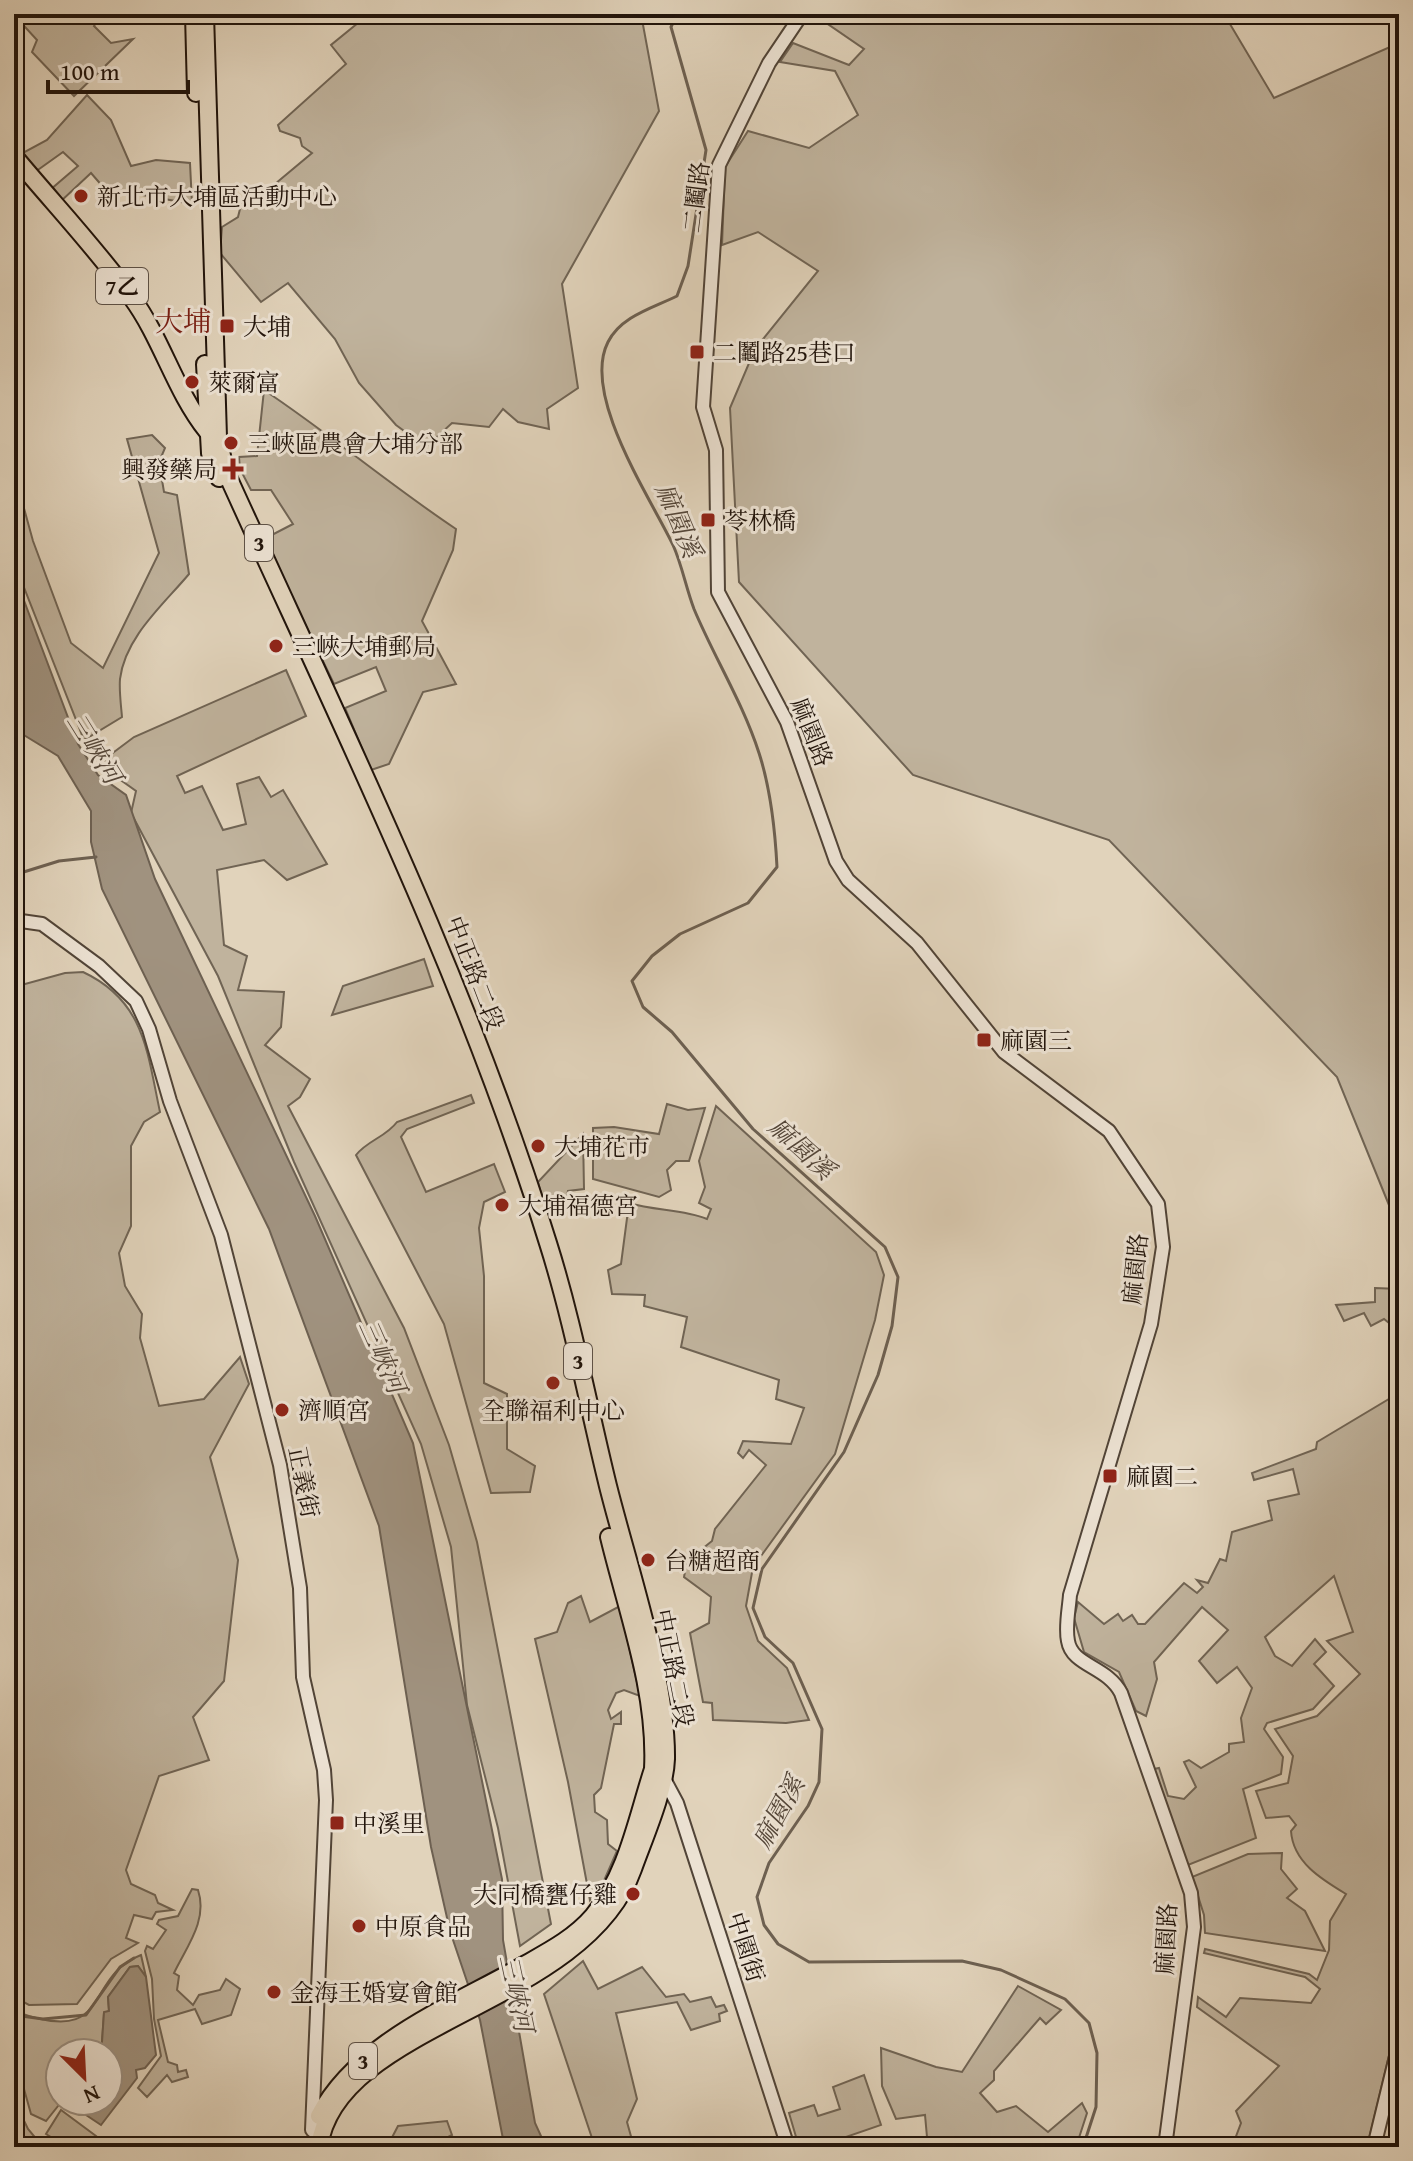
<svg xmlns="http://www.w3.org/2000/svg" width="1413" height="2161" font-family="'Gentium Book Plus','Noto Serif TC',serif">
	<rect width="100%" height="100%" fill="#e1d3bb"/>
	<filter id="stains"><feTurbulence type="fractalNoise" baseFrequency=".0025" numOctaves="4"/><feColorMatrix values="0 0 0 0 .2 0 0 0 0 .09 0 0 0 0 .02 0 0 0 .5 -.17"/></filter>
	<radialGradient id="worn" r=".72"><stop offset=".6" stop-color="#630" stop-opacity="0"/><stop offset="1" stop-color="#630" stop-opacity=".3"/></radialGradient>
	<!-- green -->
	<g fill="#c0b39d" stroke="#706454" stroke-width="2">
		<path d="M102,14L94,26L111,43L133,39L74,96L32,52L37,40L14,15Z"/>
		<path d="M369,14H641L659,111L562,284L578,388L547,409L549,429L518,422L503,409L489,427L452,423L426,447L396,425L359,383L335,339L288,283L261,302L220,253L222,227L238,217L242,201L251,204L312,153L302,146L300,138L280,131L278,125L346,64L331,45Z"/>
		<path d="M828,14H1224L1274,98L1399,43V1216L1391,1210L1337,1077L1109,840L913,775L739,582L730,408L755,349L818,271L758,232L722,245L725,167L748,131L809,148L858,115L835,71L780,62L793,43L849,65L864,49L822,20Z"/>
		<path d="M87,95L111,120L131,166L156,160L190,163L192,204L104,188L91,173L59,203L50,190L78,166L63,152L35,172L19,155L47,140Z"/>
		<path d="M264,390C330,434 390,485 456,529L453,550L422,621L456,684L423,692L389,764L371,770L345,708L386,691L376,667L334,684L264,539L293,524L271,490H251L240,469L239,457L257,456Z"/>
		<path d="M152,435L165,448L159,462L164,492L177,495L189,574C164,604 125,637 120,679C119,691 121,705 122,717L84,740L14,562V472L33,541L71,643L103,668L159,553L127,439Z"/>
		<path d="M286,670L306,716L177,776L185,793L202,786L223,830L246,824L237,784L259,777L271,797L283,790L327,864L287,880L264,860L217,870L224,945L247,956L238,990L284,992L281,1027L265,1045L310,1079L300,1097L288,1106L404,1328L449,1445L477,1542L551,1924L520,1946L498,1828L467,1705L451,1547L421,1444L294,1162L218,976L131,813L136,791L98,764L134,737Z"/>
		<path d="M424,959L433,986L332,1015L343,986Z"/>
		<path d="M83,972C145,1001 147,1052 160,1112L144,1122L131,1146V1226L119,1253L125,1286L142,1314L140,1338L159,1406L204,1399L240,1357L249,1384L210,1457L238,1560L224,1681L193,1717L209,1760L159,1776L126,1870L131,1884L155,1895L158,1903L173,1910L156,1912L152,1919L134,1915L126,1938L138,1943L111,1959L77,2004L29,2005L14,1997V987L65,973Z"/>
		<path d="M471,1095L474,1103L407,1129L401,1137L426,1192L494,1164L505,1192L484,1202L479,1228L484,1276V1383L507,1394V1449L535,1466L530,1492L491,1493L444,1324L356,1155C368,1140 386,1137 397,1122Z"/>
		<path d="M667,1104L688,1110L705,1108L689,1161H676L667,1170L671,1190L659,1197L593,1179V1128L614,1127L659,1134Z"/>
		<path d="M716,1106L876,1252L884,1275L875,1320L835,1454L753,1567L746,1606L758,1641L787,1668L809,1720L786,1723L713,1720L712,1703L703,1702L690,1633L709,1623L711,1597L684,1577L687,1561L712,1541L715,1529L766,1465L749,1450L743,1458L738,1453L743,1441L791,1444L804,1408L776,1399L779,1380L681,1347L687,1317L644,1306L645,1295L612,1294L608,1270L621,1264L629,1203C655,1211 683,1209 707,1219L711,1209L699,1203L705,1187L699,1161Z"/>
		<path d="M583,1134L584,1189L568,1191L566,1200L545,1208L538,1182Z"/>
		<path d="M1375,1288L1399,1289V1331L1384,1319L1371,1326L1364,1313L1344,1321L1336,1305L1375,1302Z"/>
		<path d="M1399,1393V2034L1393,2039L1367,2147H1232L1241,2123L1236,2111L1279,2066L1197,2007L1198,1997L1226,2017L1240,1998L1311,2003L1320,1989L1305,1977L1204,1953L1205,1949L1309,1974L1317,1980L1329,1950L1330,1921L1346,1894C1321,1879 1293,1862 1291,1831L1296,1825L1289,1816L1266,1818L1256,1791L1288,1783L1293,1756L1275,1729L1317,1716L1360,1674L1327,1641L1353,1632L1334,1576L1265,1637L1275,1656L1292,1666L1315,1639L1326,1652L1314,1664L1334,1686L1313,1709L1267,1723L1264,1729L1283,1757L1281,1774L1243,1789L1256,1838L1188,1865L1154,1769L1159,1768L1168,1796L1184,1799L1196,1787L1184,1762L1189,1760L1201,1768L1229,1752V1744L1244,1742L1241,1718L1252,1688L1237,1667L1217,1683L1199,1661L1228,1630L1202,1607L1154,1662L1157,1679L1146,1716L1136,1711L1119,1672L1084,1652L1074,1618L1078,1602L1104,1624L1118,1614L1123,1621L1132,1615L1138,1624H1145L1184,1583L1197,1593L1203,1587L1197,1580L1208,1583L1220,1559L1226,1561L1232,1532L1272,1520L1268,1501L1299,1494L1293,1469L1254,1480L1252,1473L1316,1449L1317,1442Z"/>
		<path d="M581,1596L590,1622L620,1606L640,1696L624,1690L616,1693L608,1710L611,1719L621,1712V1724H614L601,1788L594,1795L595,1812L607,1820L608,1844L617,1851L603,1883L590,1900L568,1782L535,1639L557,1632L568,1603Z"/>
		<path d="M1282,1853L1281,1869L1297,1889L1287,1898L1305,1911L1325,1951L1205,1933L1204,1915L1192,1877L1248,1854Z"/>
		<path d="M192,1889L198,1890C208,1920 187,1946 174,1973L179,1976L177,1990L193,2005L199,1995L220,1990L226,1979L240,1989L231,2015L202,2024L195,2009L158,2020L168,2062L177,2065L178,2072L186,2070L188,2077L172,2082L167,2075L147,2097L138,2088L161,2056L154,2019L152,1979L145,1951L147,1946L153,1949L166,1930L157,1924L159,1920L178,1916Z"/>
		<path d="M141,1955L146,1977L138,1966L130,1967L108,1997L109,2011L104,2013L102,2042L95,2053H60L62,2101L46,2121L31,2114L24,2089L14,2082V2011C114,2048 82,1978 141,1955Z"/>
		<path d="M583,1961L598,1989L642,1967L666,1997L684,1994L690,2002L711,1997L716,2007L724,2005L727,2011L719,2014L720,2021L691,2030L677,2002L616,2013L637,2099L627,2122L634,2147H595L544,1994Z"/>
		<path d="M1018,1986L1061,2010L1046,2024L1040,2018L994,2071V2080L980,2093L997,2112L1016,2106L1048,2132L1082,2103L1087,2113L1076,2147H918L917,2141L927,2137L925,2115L896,2119L882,2086L881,2048L936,2067L962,2072Z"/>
		<path d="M864,2075L881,2125L817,2147H799L789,2113L814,2105L818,2116L840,2109L833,2087Z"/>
		<path d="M14,2100L28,2129L43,2147H14Z"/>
		<path d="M61,2110L96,2136L89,2147H67L46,2134Z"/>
		<path d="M447,2121L452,2135L429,2147H387L398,2126Z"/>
	</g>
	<!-- water -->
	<g fill="#a0927f" stroke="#6d6051" stroke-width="2">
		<path d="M14,574L78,744L98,775L126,795L155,879L315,1216L413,1443L502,1879L503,1940L535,2123L546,2147H506L503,2139L480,2020L450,1931L431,1847L379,1526L269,1229L102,889L91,842V811L58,756L14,729Z"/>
		<path d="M138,1966L146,1977L156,2055L145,2068L136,2070L137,2078L101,2125L65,2101H108V2053H95L102,2042L104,2012L109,2011L108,1997L130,1967Z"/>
	</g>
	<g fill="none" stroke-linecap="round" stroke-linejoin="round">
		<!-- stream -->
		<g stroke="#6d6051" stroke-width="3">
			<path d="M677,14L671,27L706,150L688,266L677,296C653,308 621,316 608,342C581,395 650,497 673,545C682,565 686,588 694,609C714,657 743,703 759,753C771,790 775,828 777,867L748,903L680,934L652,956L632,981L643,1007L672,1032L753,1129L885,1247L898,1277L892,1326L878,1375L844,1452L762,1569L753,1608L765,1637L793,1663L822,1729L819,1782L808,1806L769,1863L757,1897L764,1925L778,1944L809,1962L962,1961L1001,1970L1065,1999L1089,2023L1097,2053L1096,2107L1083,2147"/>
			<path d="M14,875L59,861L96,857"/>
			<path d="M14,2015L43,2019L86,2015L120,1967L134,1958"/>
			<path d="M332,2139L335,2147"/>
		</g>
		<defs>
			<g id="minor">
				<path d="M802,14L769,63L719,165L703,407L716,450L718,592L787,722L836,861L848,880L917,943L1004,1052L1109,1131L1158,1204L1163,1247L1151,1324L1070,1595C1069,1609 1065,1627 1068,1641C1072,1666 1107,1666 1121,1693L1191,1893L1194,1927L1165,2147"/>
				<path d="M14,920L42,924L99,966L136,1001L149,1029L170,1101L221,1235L280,1465L300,1588L303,1677L324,1770L326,1800L312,2130L320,2137"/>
				<path d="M662,1775L677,1803L788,2147"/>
				<path d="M1374,2147L1399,2044"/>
			</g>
			<g id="major">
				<path d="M194,14L196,93"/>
				<path d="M205,14L218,437L225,470C340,724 465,975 548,1243C573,1322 588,1405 608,1486C628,1566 667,1679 666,1759C665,1791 644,1838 633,1869C584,2007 336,2022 319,2147"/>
				<path d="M14,156C53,203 96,248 132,298C162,339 175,391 207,431"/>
				<path d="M205,364L210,453L219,478"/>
				<path d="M319,2116C357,2042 454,2005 524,1965C549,1951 574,1938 593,1916C627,1875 637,1818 653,1769C657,1691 627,1612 609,1537"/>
			</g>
		</defs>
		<!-- minor casing -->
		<use href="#minor" stroke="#514437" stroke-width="16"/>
		<!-- major casing -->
		<use href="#major" stroke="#21140b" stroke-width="20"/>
		<!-- minor -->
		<use href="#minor" stroke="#ece2d3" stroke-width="12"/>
		<!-- major -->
		<use href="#major" stroke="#e1d3bb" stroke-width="16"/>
	</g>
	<!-- markers -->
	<g fill="#8f2418" stroke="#ece2d3" stroke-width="3">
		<circle cx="81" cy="196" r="8"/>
		<rect x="219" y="318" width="16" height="16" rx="4"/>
		<rect x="689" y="344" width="16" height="16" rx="4"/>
		<circle cx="192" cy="382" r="8"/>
		<circle cx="231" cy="443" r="8"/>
		<path d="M229 457h8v8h8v8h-8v8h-8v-8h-8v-8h8z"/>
		<rect x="700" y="512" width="16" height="16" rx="4"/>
		<circle cx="276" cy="646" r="8"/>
		<rect x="976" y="1032" width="16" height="16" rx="4"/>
		<circle cx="538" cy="1146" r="8"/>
		<circle cx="502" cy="1205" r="8"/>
		<circle cx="553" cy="1383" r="8"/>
		<circle cx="282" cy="1410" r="8"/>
		<rect x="1102" y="1468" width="16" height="16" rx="4"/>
		<circle cx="648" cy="1560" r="8"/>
		<rect x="329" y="1815" width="16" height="16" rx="4"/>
		<circle cx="633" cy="1894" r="8"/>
		<circle cx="359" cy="1926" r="8"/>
		<circle cx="274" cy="1992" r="8"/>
	</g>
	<g text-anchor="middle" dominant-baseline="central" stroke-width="6" stroke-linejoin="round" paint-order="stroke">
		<!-- shield labels -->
		<g fill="#ece2d3" stroke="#5e5247" stroke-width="2">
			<rect x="96" y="268" width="52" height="36" rx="6"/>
			<rect x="245" y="525" width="28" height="36" rx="6"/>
			<rect x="564" y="1343" width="28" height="36" rx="6"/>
			<rect x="349" y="2043" width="28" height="36" rx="6"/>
		</g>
		<g font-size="22" font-weight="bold" fill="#21140b">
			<text x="122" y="286">7乙</text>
			<text x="259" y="543">3</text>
			<text x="578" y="1361">3</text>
			<text x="363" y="2061">3</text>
		</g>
		<!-- poi labels -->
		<g font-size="24" fill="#21140b" stroke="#ece2d3" text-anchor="start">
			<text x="97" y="196">新北市大埔區活動中心</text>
			<text x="243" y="326">大埔</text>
			<text x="713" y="352">二鬮路25巷口</text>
			<text x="208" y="382">萊爾富</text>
			<text x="247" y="443">三峽區農會大埔分部</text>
			<text x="217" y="469" text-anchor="end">興發藥局</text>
			<text x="724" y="520">苓林橋</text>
			<text x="292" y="646">三峽大埔郵局</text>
			<text x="1000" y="1040">麻園三</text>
			<text x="554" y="1146">大埔花市</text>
			<text x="518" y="1205">大埔福德宮</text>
			<text x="298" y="1410">濟順宮</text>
			<text x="553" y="1410" text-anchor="middle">全聯福利中心</text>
			<text x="1126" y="1476">麻園二</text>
			<text x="664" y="1560">台糖超商</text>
			<text x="353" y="1823">中溪里</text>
			<text x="617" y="1894" text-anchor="end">大同橋甕仔雞</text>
			<text x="375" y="1926">中原食品</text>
			<text x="290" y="1992">金海王婚宴會館</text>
		</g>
		<!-- street labels -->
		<g font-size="24" fill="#21140b" stroke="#ece2d3">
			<text transform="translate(696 197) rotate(-83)">二鬮路</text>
			<text transform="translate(812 732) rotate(68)">麻園路</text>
			<text transform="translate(475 973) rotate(69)">中正路二段</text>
			<text transform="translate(1135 1269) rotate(-84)">麻園路</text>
			<text transform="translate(304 1482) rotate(79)">正義街</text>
			<text transform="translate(674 1668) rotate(79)">中正路二段</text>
			<text transform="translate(1166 1939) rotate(-87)">麻園路</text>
			<text transform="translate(746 1947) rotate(72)">中園街</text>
		</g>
		<!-- water labels -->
		<g font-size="26" font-style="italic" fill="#544639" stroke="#ece2d3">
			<text transform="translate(679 520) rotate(67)">麻園溪</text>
			<text transform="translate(95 748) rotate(58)">三峽河</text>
			<text transform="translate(802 1148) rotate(42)">麻園溪</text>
			<text transform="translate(383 1356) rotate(66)">三峽河</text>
			<text transform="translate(778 1812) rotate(-61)">麻園溪</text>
			<text transform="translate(517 1993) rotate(78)">三峽河</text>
		</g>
		<!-- quarter labels -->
		<g font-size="28" fill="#7a1f14" stroke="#ece2d3">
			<text x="183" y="320">大埔</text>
		</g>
	</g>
	<!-- margin -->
	<rect width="1413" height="2161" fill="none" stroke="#e1d3bb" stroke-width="48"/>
	<rect x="16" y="16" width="1381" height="2129" fill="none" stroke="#21140b" stroke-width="4"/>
	<rect x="24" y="24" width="1365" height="2113" fill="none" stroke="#21140b" stroke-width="2"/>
	<!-- north arrow -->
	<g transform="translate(84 2077) rotate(156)"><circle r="38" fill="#ece2d3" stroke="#9b9083" stroke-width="2"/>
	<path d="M0-6L14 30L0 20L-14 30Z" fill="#8f2418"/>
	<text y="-12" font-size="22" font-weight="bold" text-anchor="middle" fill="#21140b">N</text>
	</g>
	<!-- scale -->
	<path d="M48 80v12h140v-12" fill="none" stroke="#21140b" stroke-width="4"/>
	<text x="60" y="80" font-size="24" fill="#21140b" stroke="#ece2d3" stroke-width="6" paint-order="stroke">100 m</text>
	<rect width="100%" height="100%" filter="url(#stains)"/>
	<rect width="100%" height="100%" fill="url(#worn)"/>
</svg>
